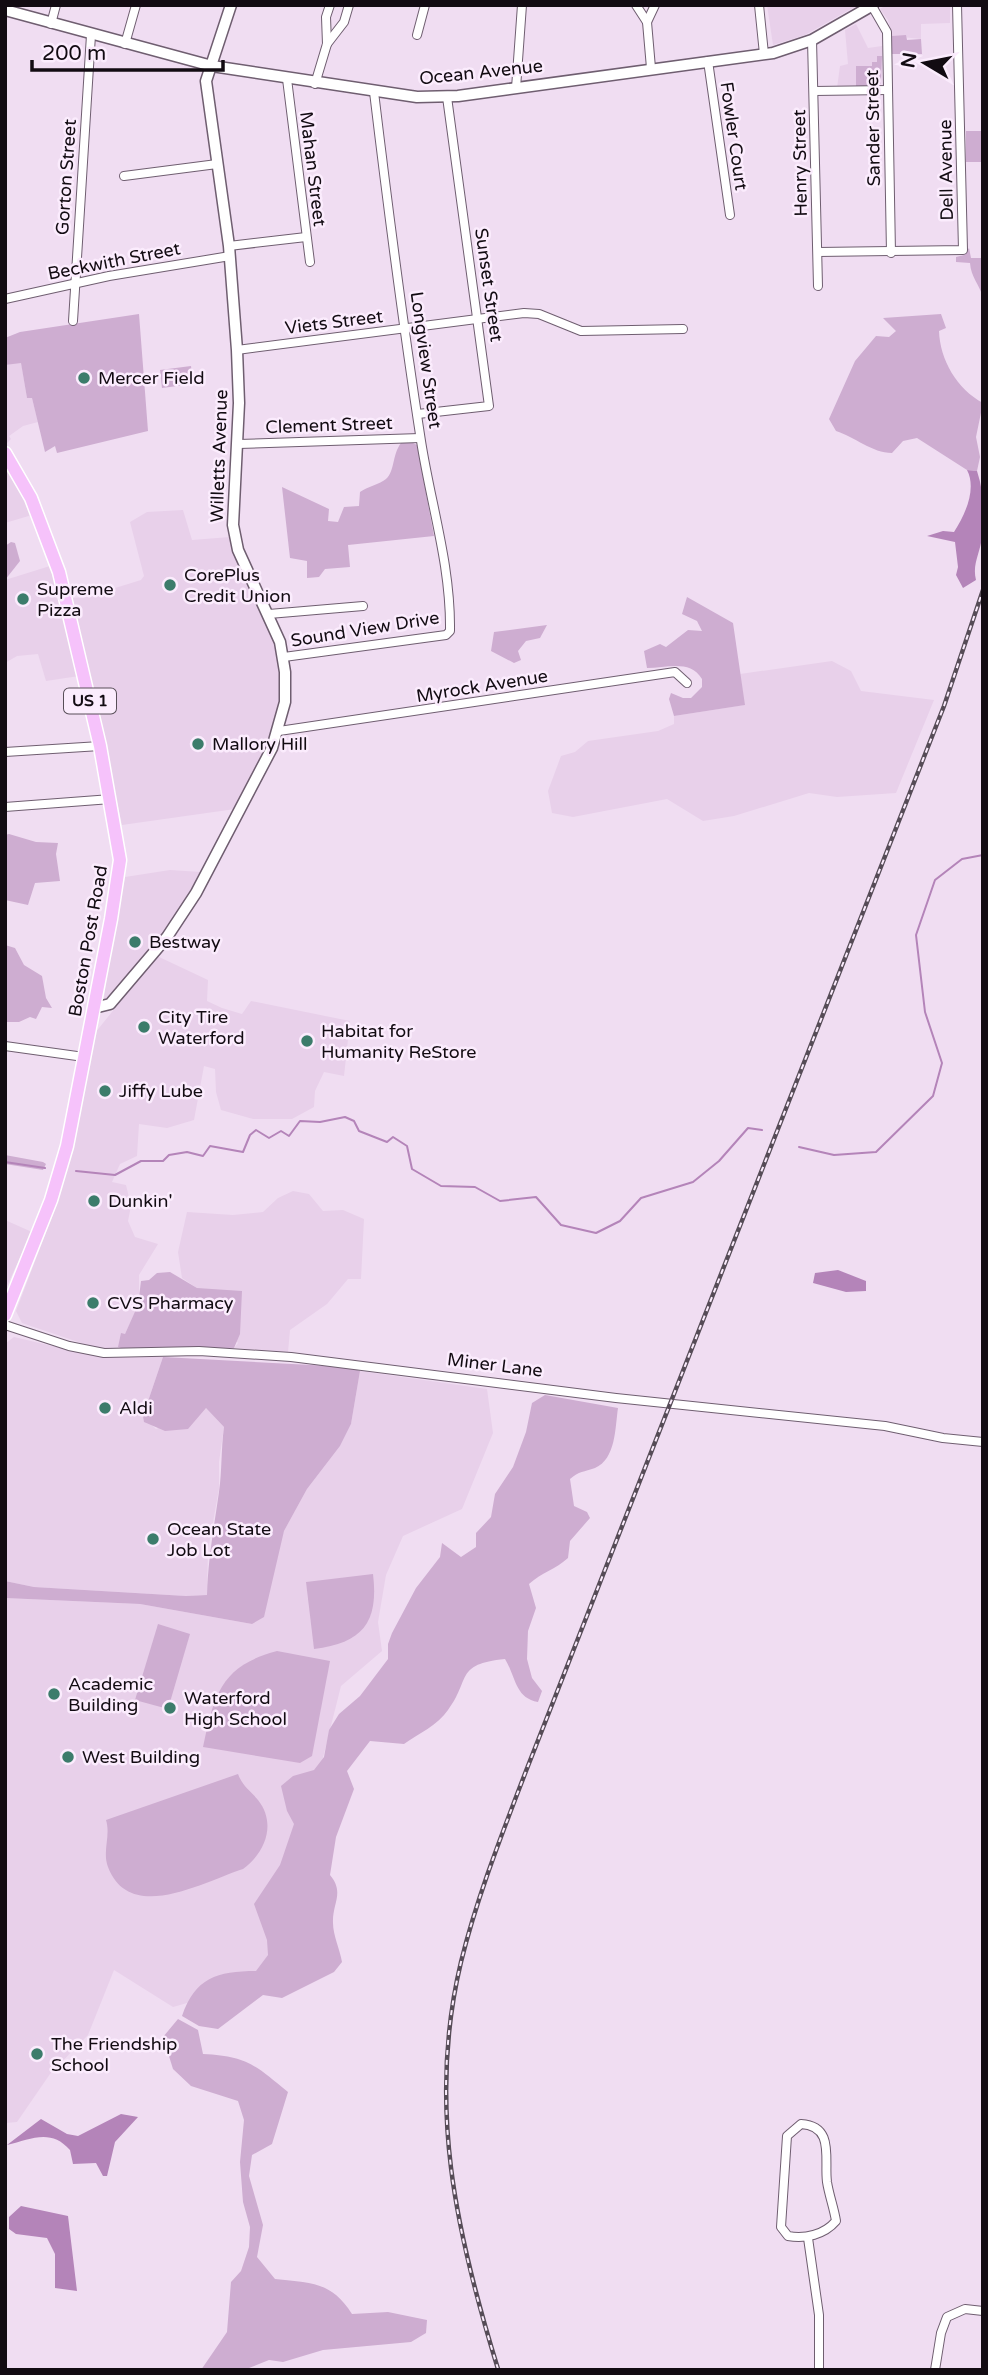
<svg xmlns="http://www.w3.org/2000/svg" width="988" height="2375" font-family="'Varela Round',sans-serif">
	<rect width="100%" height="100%" fill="#f0ddf2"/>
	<!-- built -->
	<g fill="#e8d0ea">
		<path d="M767,5H858L805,35L773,45Z"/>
		<path d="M886,5H950V23L921,24V39L892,36L888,20L880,9Z"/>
		<path d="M856,24L868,48L882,46V56H877V62L856,87L837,88L840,66L848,64L845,30Z"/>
		<path d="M21,362L27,398H32L38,422L23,426L9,436L11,439L6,444L5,365Z"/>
		<path d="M10,472L32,515L5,523V473Z"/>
		<path d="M183,510L192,540L230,537L236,559L274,642L281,678L278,712L266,749L235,809L122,825L72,598L86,597L141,580L144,576L130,522L147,512Z"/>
		<path d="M50,566L79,676L46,681L38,654L17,656L5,663V580Z"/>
		<path d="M832,661L851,671L861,691L934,700L896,793L837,797L809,793L734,816L703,821L667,799L573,817L552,813L548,791L561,756L575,752L588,741L658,731L674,724V716L744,705L740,674Z"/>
		<path d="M170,870L201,872L166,931L108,999H104L109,955L125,877Z"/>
		<path d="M157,956L208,980L207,1001L222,1008L242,1014L251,1001L350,1021L344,1076L324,1072L315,1091L314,1107L292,1119H253L221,1110L216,1092L215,1069L204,1066L194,1120L167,1128L139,1124L137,1156L120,1164L112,1182L126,1185L131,1206L128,1221L135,1237L158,1244L139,1275V1305L125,1334L124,1349H99L22,1323L16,1311L58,1201L75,1140L95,1033Z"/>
		<path d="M293,1191L309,1194L323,1211L343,1210L364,1219L361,1279H348L327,1304L290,1330L288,1352L234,1348L238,1343L197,1288L182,1278L178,1252L187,1212L233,1215L263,1212L278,1198Z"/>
		<path d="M5,1220L32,1232L5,1290Z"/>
		<path d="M14,1337L95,1356L163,1357L143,1416L156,1429L206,1408L224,1427L219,1462V1489L208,1550L207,1595L186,1596L34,1587L5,1581V1344Z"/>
		<path d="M360,1371L487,1389L493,1433L462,1509L403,1536L386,1575L378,1622L382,1651L341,1686L267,1980L173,2007L114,1970L88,2035L50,2074L17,2122L5,2123V1598L140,1604L252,1624L284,1531L307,1489L340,1446L351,1424Z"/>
	</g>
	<!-- green -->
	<g fill="#ceadd1">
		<path d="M906,35L907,40L921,39L922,54H892V36Z"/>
		<path d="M877,56H882L881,84L856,87V66H872V62H877Z"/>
		<rect x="966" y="131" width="17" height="31"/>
		<path d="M969,248L971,258H983V297C979,284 971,277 970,263L956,262V257L964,255Z"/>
		<path d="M139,314L148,431L57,453L55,446L45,452L32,398H27L21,363L5,365V338L20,332Z"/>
		<path d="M941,314L946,328L939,331C940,360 957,389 983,403L976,437L980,457L977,471L967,470L917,438L903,441L892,453C872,453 855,437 836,431L829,419L855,361L876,336L889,337L896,331L883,318Z"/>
		<path d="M191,366L193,384L162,388L160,370Z"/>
		<path d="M411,442L417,445L434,536L348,545L350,567L325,569L319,577L307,578V561L290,558L282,487L329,509L328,521L338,522L344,507L359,506L360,492C367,487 380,484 386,479C395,471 392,455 401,443Z"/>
		<path d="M11,542L15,543L20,561L5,580V546Z"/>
		<path d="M687,597L733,623L745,705L674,716L669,699L671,693L683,698H691L702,687V679C690,659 667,668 647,668L644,651L660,644L666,647L688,630L702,631L697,621L682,614Z"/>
		<path d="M547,625L540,638L526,641L518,651L521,660L514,663L491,651L494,632Z"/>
		<path d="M9,834L36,842L58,843L56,854L60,881L35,883L28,905L5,900V835Z"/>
		<path d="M5,945L15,948L24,965L42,976L46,998L52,1008L42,1007L36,1019L30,1017L19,1022H5Z"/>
		<path d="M5,1155L43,1162L46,1164L43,1170L5,1164Z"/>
		<path d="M170,1272L197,1288L242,1291L240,1334L234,1348L124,1349L118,1347L121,1333L125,1334L138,1305L141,1281L149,1280L157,1273Z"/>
		<path d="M163,1357L349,1367L360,1371L351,1424L340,1446L307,1489L284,1531L264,1617L252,1624L140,1604L5,1598V1581L34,1587L186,1596L207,1595C208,1559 214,1527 219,1492C222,1471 221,1449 224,1427L206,1408L188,1429L165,1431L144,1422L143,1416Z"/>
		<path d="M545,1395L618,1408C615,1428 616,1459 595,1468C584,1472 579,1471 570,1479L574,1506L587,1512L590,1518L570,1541L568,1558C556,1569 541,1573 529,1584L536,1608L528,1631L527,1659L532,1678L542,1691L538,1702C515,1698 516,1677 505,1659C454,1664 471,1680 448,1710C438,1725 418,1734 404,1744L370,1741L347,1771L354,1789L336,1837L330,1875C345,1893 332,1903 333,1923C333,1935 340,1950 342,1962L334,1972L282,1998L263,1995L218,2029L199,2026L182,2016C195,1978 217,1971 256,1971L268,1955L267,1940L254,1904L280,1865L294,1824L287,1811L281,1786L293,1776L314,1770L324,1757L329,1730L339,1714L360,1696L388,1659V1644L392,1633L416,1588L440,1557L442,1543L461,1557L476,1547V1533L491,1517L495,1494L513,1467L526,1432L532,1403Z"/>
		<path d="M373,1574C379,1623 362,1643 314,1649L306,1582Z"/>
		<path d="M158,1624L190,1634L168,1709L135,1700Z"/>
		<path d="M277,1651L330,1661L312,1756L300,1763L203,1747C214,1694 221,1666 277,1651Z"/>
		<path d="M238,1774C243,1787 250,1790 258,1800C277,1824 265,1853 243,1869C205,1881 130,1925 108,1867C102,1851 111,1836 106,1820Z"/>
		<path d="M178,2019L198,2030L203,2054C247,2056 255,2065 288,2092L272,2144L252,2155L249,2176L263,2225L257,2257L275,2279C311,2283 331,2281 352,2314L388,2312L427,2320L426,2333L411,2342L323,2350L283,2362L269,2360L244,2370H201L227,2332L231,2282L241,2271L249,2247L250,2227L243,2202L240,2162L244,2120L238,2101L191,2086L173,2069L163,2037Z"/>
	</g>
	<!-- water -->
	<g fill="#b484b9">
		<path d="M967,470L977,471C984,492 985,516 982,537C980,554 972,564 976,580L963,588L956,575L958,567L955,542L927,536L943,531L954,532C965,515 977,489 967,470Z"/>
		<path d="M838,1270L866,1281V1291L846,1292L813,1283L815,1273Z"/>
		<path d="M121,2114L138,2117L115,2142L107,2176H103L96,2163L73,2164L70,2150C51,2128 31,2139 7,2145L41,2119L67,2134L78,2136Z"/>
		<path d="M21,2206L68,2216L77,2291L55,2288V2254L47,2238L16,2234L9,2229V2217Z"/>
	</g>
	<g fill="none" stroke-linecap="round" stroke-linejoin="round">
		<!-- stream -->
		<g stroke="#b484b9" stroke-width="2">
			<path d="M799,1147L834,1155L876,1152L933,1096L942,1063L925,1012L916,935L935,880L962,859L983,855"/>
			<path d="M5,1162L45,1168"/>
			<path d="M76,1171L115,1175L141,1161H163L169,1155L187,1152L203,1156L210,1146L243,1152L250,1135L256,1130L269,1138L281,1131L289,1136L300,1121L320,1122L345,1117L354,1121L359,1131L387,1142L393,1137L407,1146L412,1169L441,1186L475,1187L500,1201L536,1197L561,1225L596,1233L620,1221L641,1198L693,1182L719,1161L748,1128L762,1130"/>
		</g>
		<defs>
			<g id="street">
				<path d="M636,5L647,22L651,68"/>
				<path d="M759,5L764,54"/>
				<path d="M872,6L887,32L891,253"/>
				<path d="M647,22L655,5"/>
				<path d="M51,24L56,5"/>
				<path d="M417,35L425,5"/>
				<path d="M812,40L818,286"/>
				<path d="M125,44L136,5"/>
				<path d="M327,44L344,22L349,5"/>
				<path d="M708,61L730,215"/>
				<path d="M287,79L310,262"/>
				<path d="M315,84L327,44L326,17L330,5"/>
				<path d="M516,88L522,5"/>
				<path d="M814,91L888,90"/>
				<path d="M124,176L217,164"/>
				<path d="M229,246L306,237"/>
				<path d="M818,252L963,250L957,5"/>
				<path d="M5,299L109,276L230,256"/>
				<path d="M73,321L91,35"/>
				<path d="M237,350L524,313L539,314L581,331L683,329"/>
				<path d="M418,414L489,406L447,97"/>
				<path d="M238,444L420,438"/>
				<path d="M269,614L363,606"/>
				<path d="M284,657L446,635L450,631C451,566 431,505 421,441C403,325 388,208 374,92"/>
				<path d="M279,731L675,672L687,683"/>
				<path d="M5,752L100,746"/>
				<path d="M5,807L111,799"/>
				<path d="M5,1046L84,1057"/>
				<path d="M5,1325L69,1346L104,1353L199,1351L291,1357L616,1398L885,1426L943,1438L983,1442"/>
				<path d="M801,2124C835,2126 824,2159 827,2182C829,2195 834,2208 836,2221C824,2235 805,2239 788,2236L781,2227L787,2136Z"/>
				<path d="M808,2238L819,2315V2370"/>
				<path d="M935,2370L941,2333L947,2317L965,2309L983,2311"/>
			</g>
			<g id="secondary">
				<path d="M5,10L212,66L417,97L458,96L773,53L812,40L873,5"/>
				<path d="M94,1008L110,1004L167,937L196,893L272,748L285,702V672L280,642L238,550L233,525L239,403L237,350L229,246L206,81L231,5"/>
			</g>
			<path id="primary" d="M5,453L31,498L59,572L100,746L120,860L111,919L67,1146L51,1200L5,1315"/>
		</defs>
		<!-- street casing -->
		<use href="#street" stroke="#6f5e70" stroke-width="10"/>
		<!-- secondary casing -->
		<use href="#secondary" stroke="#6f5e70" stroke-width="13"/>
		<!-- primary casing -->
		<use href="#primary" stroke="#fff" stroke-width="15"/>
		<!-- street -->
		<use href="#street" stroke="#fff" stroke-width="8"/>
		<!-- secondary -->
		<use href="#secondary" stroke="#fff" stroke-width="10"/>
		<!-- primary -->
		<use href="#primary" stroke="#f6c2fb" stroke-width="12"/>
		<defs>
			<path id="rail" d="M498,2369C456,2233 427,2104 461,1962C477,1897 502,1834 526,1771L944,706L983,590"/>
		</defs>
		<!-- rail casing -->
		<use href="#rail" stroke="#564c57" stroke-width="4.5"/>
		<!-- rail -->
		<use href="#rail" stroke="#fbecfd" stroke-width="2" stroke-dasharray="5" stroke-linecap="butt"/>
	</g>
	<!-- markers -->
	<g fill="#3c7c6b" stroke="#fbecfd" stroke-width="2.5">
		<circle cx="84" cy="378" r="7"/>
		<circle cx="170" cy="585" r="7"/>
		<circle cx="23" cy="599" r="7"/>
		<circle cx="198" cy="744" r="7"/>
		<circle cx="135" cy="942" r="7"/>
		<circle cx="144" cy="1027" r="7"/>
		<circle cx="307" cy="1041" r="7"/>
		<circle cx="105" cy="1091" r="7"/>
		<circle cx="94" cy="1201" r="7"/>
		<circle cx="93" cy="1303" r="7"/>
		<circle cx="105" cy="1408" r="7"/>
		<circle cx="153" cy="1539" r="7"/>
		<circle cx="54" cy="1694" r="7"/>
		<circle cx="170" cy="1708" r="7"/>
		<circle cx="68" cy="1757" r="7"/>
		<circle cx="37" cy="2054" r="7"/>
	</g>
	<g text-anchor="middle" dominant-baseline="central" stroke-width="5" stroke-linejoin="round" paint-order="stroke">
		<!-- shield labels -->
		<rect fill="#fbecfd" stroke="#584e58" stroke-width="2" x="64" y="688.5" width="52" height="25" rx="5"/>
		<g font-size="16" font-weight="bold" fill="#120b12">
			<text x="90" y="701">US 1</text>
		</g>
		<!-- street labels -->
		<g font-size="18" fill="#120b12" stroke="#fbecfd">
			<text transform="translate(481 72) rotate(-6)">Ocean Avenue</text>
			<text transform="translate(873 128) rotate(-91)">Sander Street</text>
			<text transform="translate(734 136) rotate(82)">Fowler Court</text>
			<text transform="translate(800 163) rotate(-91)">Henry Street</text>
			<text transform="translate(313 169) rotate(83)">Mahan Street</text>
			<text transform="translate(946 170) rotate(-91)">Dell Avenue</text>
			<text transform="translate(66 177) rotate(-86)">Gorton Street</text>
			<text transform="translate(114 261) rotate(-11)">Beckwith Street</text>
			<text transform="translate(489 285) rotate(82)">Sunset Street</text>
			<text transform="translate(334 322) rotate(-7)">Viets Street</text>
			<text transform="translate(426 360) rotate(82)">Longview Street</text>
			<text transform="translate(329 425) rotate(-2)">Clement Street</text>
			<text transform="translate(219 456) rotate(-88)">Willetts Avenue</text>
			<text transform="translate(365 629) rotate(-9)">Sound View Drive</text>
			<text transform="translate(482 686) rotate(-9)">Myrock Avenue</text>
			<text transform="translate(88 941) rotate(-80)">Boston Post Road</text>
			<text transform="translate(495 1365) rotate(7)">Miner Lane</text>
		</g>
		<!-- poi labels -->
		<g font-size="18" fill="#120b12" stroke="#fbecfd" text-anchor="start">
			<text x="98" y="378">Mercer Field</text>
			<text x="184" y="575">CorePlus<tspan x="184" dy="21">Credit Union</tspan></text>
			<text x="37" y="589">Supreme<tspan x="37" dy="21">Pizza</tspan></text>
			<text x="212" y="744">Mallory Hill</text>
			<text x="149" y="942">Bestway</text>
			<text x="158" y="1017">City Tire<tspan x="158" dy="21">Waterford</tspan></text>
			<text x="321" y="1031">Habitat for<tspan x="321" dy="21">Humanity ReStore</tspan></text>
			<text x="119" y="1091">Jiffy Lube</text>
			<text x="108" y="1201">Dunkin'</text>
			<text x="107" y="1303">CVS Pharmacy</text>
			<text x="119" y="1408">Aldi</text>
			<text x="167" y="1529">Ocean State<tspan x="167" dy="21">Job Lot</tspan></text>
			<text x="68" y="1684">Academic<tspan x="68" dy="21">Building</tspan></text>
			<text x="184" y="1698">Waterford<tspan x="184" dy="21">High School</tspan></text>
			<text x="82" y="1757">West Building</text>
			<text x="51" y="2044">The Friendship<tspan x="51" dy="21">School</tspan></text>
		</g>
	</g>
	<!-- border -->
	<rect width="988" height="2375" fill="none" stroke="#120b12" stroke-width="14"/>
	<!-- north arrow -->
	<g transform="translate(925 63) rotate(280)" stroke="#fbecfd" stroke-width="5" paint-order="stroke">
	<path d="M0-5L12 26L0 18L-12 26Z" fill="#120b12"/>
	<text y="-10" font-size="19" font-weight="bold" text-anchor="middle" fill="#120b12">N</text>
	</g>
	<!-- scale -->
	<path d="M32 60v10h191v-10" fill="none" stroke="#120b12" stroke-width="3.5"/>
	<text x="42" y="60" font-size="21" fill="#120b12" stroke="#fbecfd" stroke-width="5" paint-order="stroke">200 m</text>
</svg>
